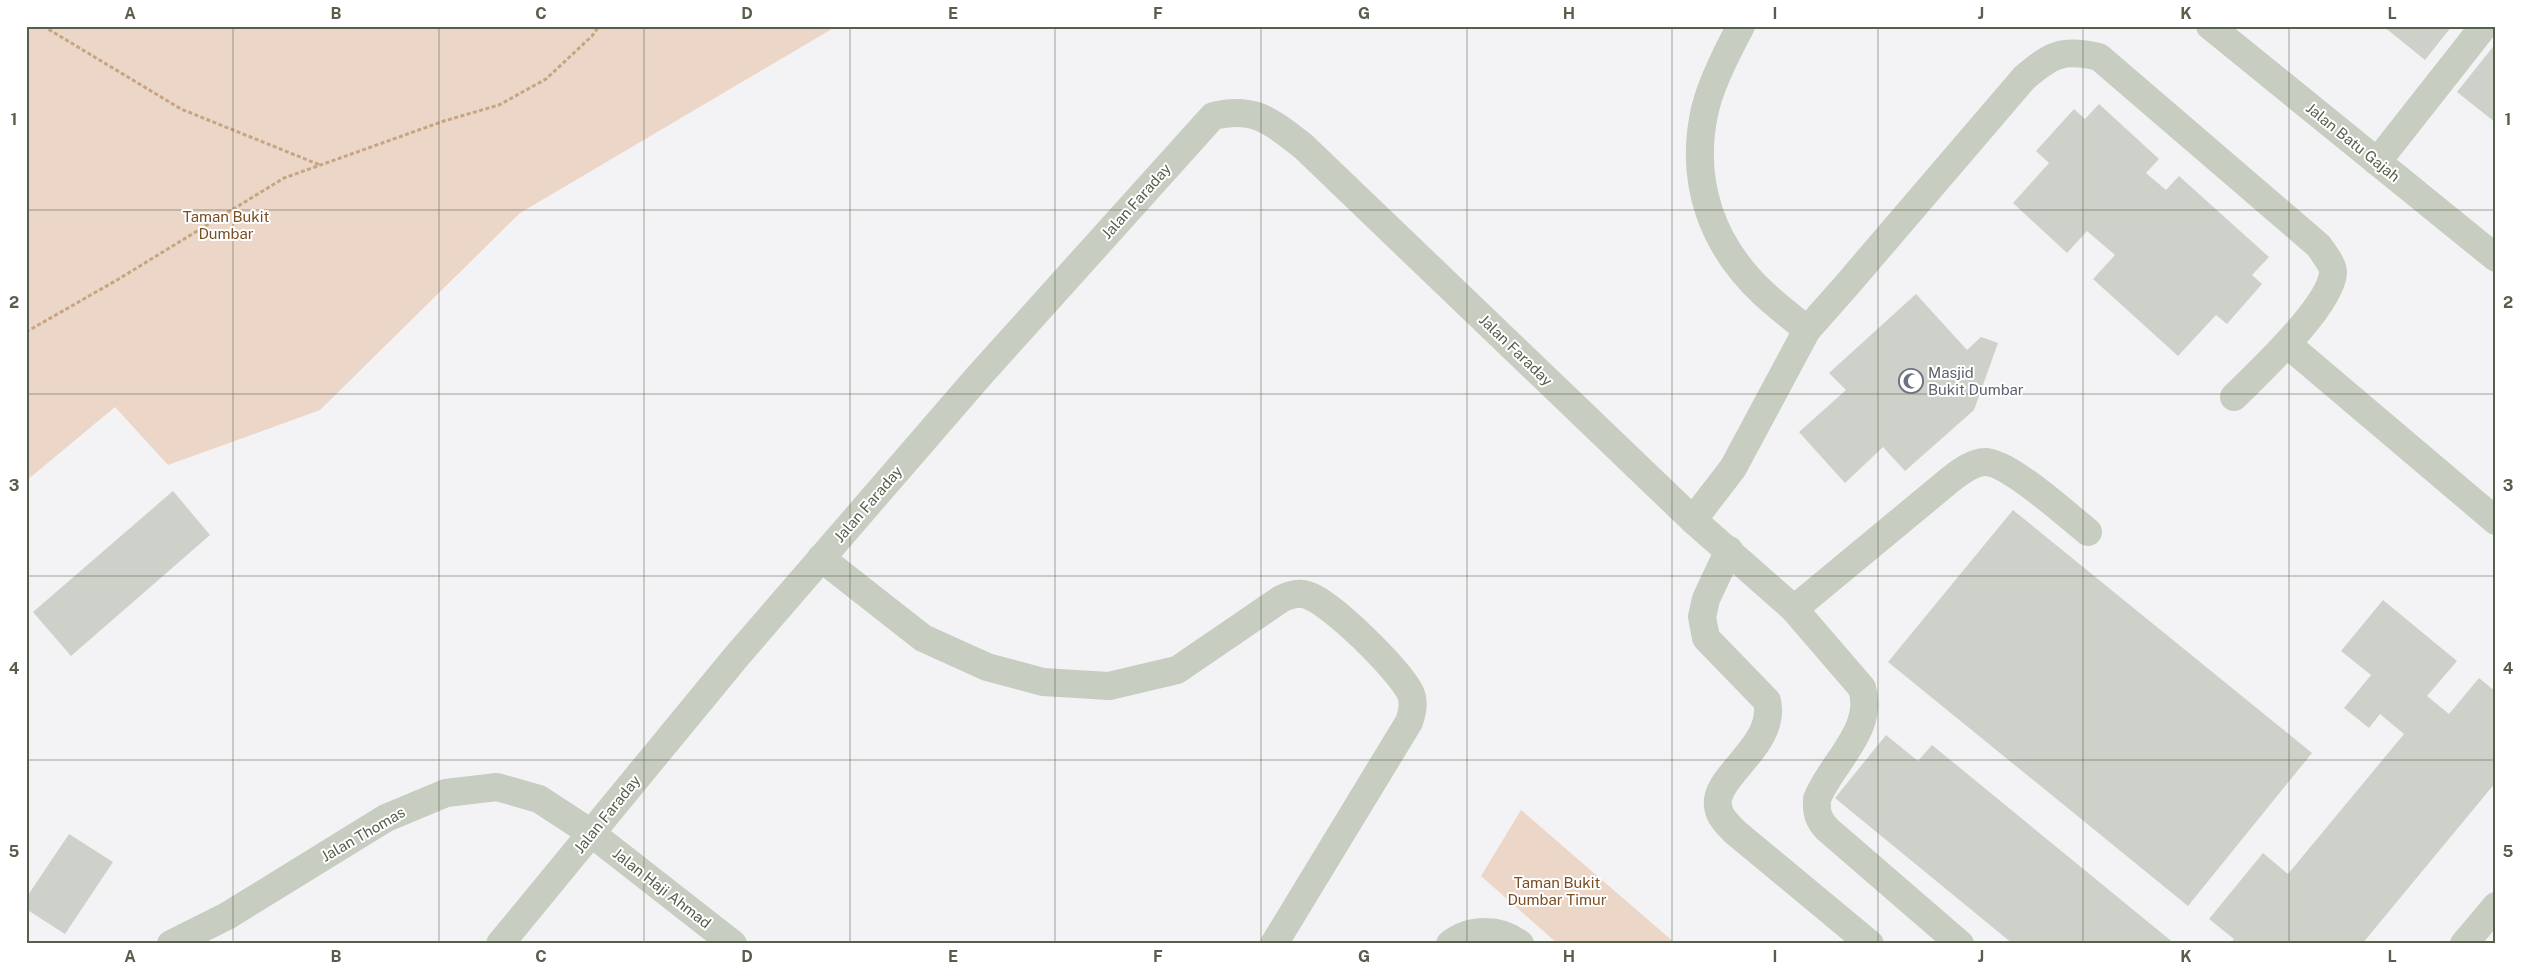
<svg xmlns="http://www.w3.org/2000/svg" width="2522" height="970" font-family="'Public Sans',sans-serif">
	<rect width="100%" height="100%" fill="#f3f3f5"/>
	<!-- park -->
	<g fill="#ecd6c8">
		<path d="M26,26H837L520,213L320,410L168,465L115,407L26,481Z"/>
		<path d="M1521,810L1676,944H1558L1481,876Z"/>
	</g>
	<!-- building -->
	<g fill="#cdd1ca">
		<path d="M2383,26H2452L2425,60Z"/>
		<path d="M2496,43V123L2457,92Z"/>
		<path d="M2099,104L2159,159L2146,173L2166,190L2179,176L2269,257L2252,275L2262,284L2227,324L2216,315L2178,356L2093,279L2115,255L2087,231L2067,253L2013,203L2049,163L2036,151L2074,109L2085,119Z"/>
		<path d="M1916,294L1967,350L1981,337L1998,343L1974,410L1905,471L1883,447L1845,483L1799,432L1846,390L1829,373Z"/>
		<path d="M173,491L210,535L71,656L33,612Z"/>
		<path d="M2013,510L2312,753L2188,906L1888,662Z"/>
		<path d="M2383,600L2457,661L2427,696L2449,714L2479,678L2496,692V782L2362,944H2230L2234,939L2209,919L2263,853L2288,874L2404,734L2380,714L2369,728L2344,708L2371,675L2341,651Z"/>
		<path d="M1886,735L1918,761L1932,745L2175,944H2013L1835,798Z"/>
		<path d="M69,834L113,862L65,934L26,909V898Z"/>
	</g>
	<g fill="none" stroke-linecap="round" stroke-linejoin="round">
		<!-- path -->
		<g stroke="#c6a583" stroke-width="3" stroke-dasharray="4 2.5" stroke-linecap="butt">
			<path d="M43,26L181,109L320,165"/>
			<path d="M26,332L117,280L284,178L444,121L499,105L546,79L592,36L599,26"/>
		</g>
		<!-- minor -->
		<g stroke="#c7cdc0" stroke-width="28">
			<path d="M1741,26C1728,50 1709,88 1704,114C1690,183 1712,245 1763,293C1777,306 1792,317 1807,330"/>
			<path d="M2210,26L2496,258"/>
			<path d="M2377,162L2484,26"/>
			<path d="M2287,344L2496,521"/>
			<path d="M1693,520L1733,468L1807,330L1846,286L2024,78C2051,55 2062,48 2099,57L2319,246C2323,253 2333,264 2333,272C2332,305 2258,373 2234,397"/>
			<path d="M1729,550L1706,599L1702,617L1706,638L1767,701C1777,746 1713,776 1718,806C1719,817 1728,825 1735,832L1870,944"/>
			<path d="M821,558L923,638L987,667L1043,682L1109,686L1177,670L1281,599C1289,595 1298,592 1307,595C1331,602 1398,669 1410,692C1415,702 1412,713 1409,722L1274,944"/>
			<path d="M1794,609L1951,479C1960,472 1973,462 1985,462C2009,462 2068,516 2088,532"/>
			<path d="M171,944L227,916L386,818L446,793L497,787L539,799L591,833L733,944"/>
			<path d="M500,944L736,657L978,377L1213,116C1255,106 1270,121 1303,146L1693,520L1794,609L1862,688C1875,730 1831,763 1817,799C1816,812 1818,819 1827,829L1960,944"/>
			<path d="M1450,944C1470,928 1500,928 1520,944"/>
			<path d="M2464,944L2496,906"/>
		</g>
	</g>
	<!-- grid -->
	<path fill="none" stroke="#565e4c" stroke-width="1" stroke-opacity="0.55" d="M233,26V944M439,26V944M644,26V944M850,26V944M1055,26V944M1261,26V944M1467,26V944M1672,26V944M1878,26V944M2083,26V944M2289,26V944M26,210H2496M26,394H2496M26,576H2496M26,760H2496"/>
	<!-- icons -->
	<defs>
		<symbol id="mosque-ring" viewBox="-11 -11 22 22"><circle r="9.5" fill="#fff" stroke="#6b7280" stroke-width="1.5"/><path d="M3.5-4.9A6 6 0 1 0 3.5 4.9A5 5 0 1 1 3.5-4.9Z" fill="#6b7280"/></symbol>
	</defs>
	<g fill-rule="evenodd">
		<use href="#mosque-ring" x="1897" y="367" width="28" height="28"/>
	</g>
	<g text-anchor="middle" dominant-baseline="central" stroke-width="4" stroke-linejoin="round" paint-order="stroke">
		<!-- street labels -->
		<g font-size="15" fill="#565e4c" stroke="#fff">
			<text transform="translate(2353 142) rotate(39)">Jalan Batu Gajah</text>
			<text transform="translate(1136 201) rotate(-48)">Jalan Faraday</text>
			<text transform="translate(1516 350) rotate(44)">Jalan Faraday</text>
			<text transform="translate(868 504) rotate(-49)">Jalan Faraday</text>
			<text transform="translate(607 814) rotate(-51)">Jalan Faraday</text>
			<text transform="translate(363 834) rotate(-30)">Jalan Thomas</text>
			<text transform="translate(662 888) rotate(38)">Jalan Haji Ahmad</text>
		</g>
		<!-- park labels -->
		<g font-size="15" fill="#794e23" stroke="#fff">
			<text x="226" y="216">Taman Bukit<tspan x="226" dy="17">Dumbar</tspan></text>
			<text x="1557" y="882">Taman Bukit<tspan x="1557" dy="17">Dumbar Timur</tspan></text>
		</g>
		<!-- worship labels -->
		<g font-size="15" fill="#5b616d" stroke="#fff" text-anchor="start">
			<text x="1928" y="372">Masjid<tspan x="1928" dy="17">Bukit Dumbar</tspan></text>
		</g>
	</g>
	<!-- border -->
	<rect width="2522" height="970" fill="none" stroke="#ffffff" stroke-width="55"/>
	<rect x="28" y="28" width="2466" height="914" fill="none" stroke="#565e4c" stroke-width="2"/>
	<g font-size="16" text-anchor="middle" font-weight="bold" fill="#565e4c">
		<text x="130" y="19">A</text>
		<text x="336" y="19">B</text>
		<text x="541" y="19">C</text>
		<text x="747" y="19">D</text>
		<text x="953" y="19">E</text>
		<text x="1158" y="19">F</text>
		<text x="1364" y="19">G</text>
		<text x="1569" y="19">H</text>
		<text x="1775" y="19">I</text>
		<text x="1981" y="19">J</text>
		<text x="2186" y="19">K</text>
		<text x="2392" y="19">L</text>
		<text x="14" y="125">1</text>
		<text x="2508" y="125">1</text>
		<text x="14" y="308">2</text>
		<text x="2508" y="308">2</text>
		<text x="14" y="491">3</text>
		<text x="2508" y="491">3</text>
		<text x="14" y="674">4</text>
		<text x="2508" y="674">4</text>
		<text x="14" y="857">5</text>
		<text x="2508" y="857">5</text>
		<text x="130" y="962">A</text>
		<text x="336" y="962">B</text>
		<text x="541" y="962">C</text>
		<text x="747" y="962">D</text>
		<text x="953" y="962">E</text>
		<text x="1158" y="962">F</text>
		<text x="1364" y="962">G</text>
		<text x="1569" y="962">H</text>
		<text x="1775" y="962">I</text>
		<text x="1981" y="962">J</text>
		<text x="2186" y="962">K</text>
		<text x="2392" y="962">L</text>
	</g>
</svg>
